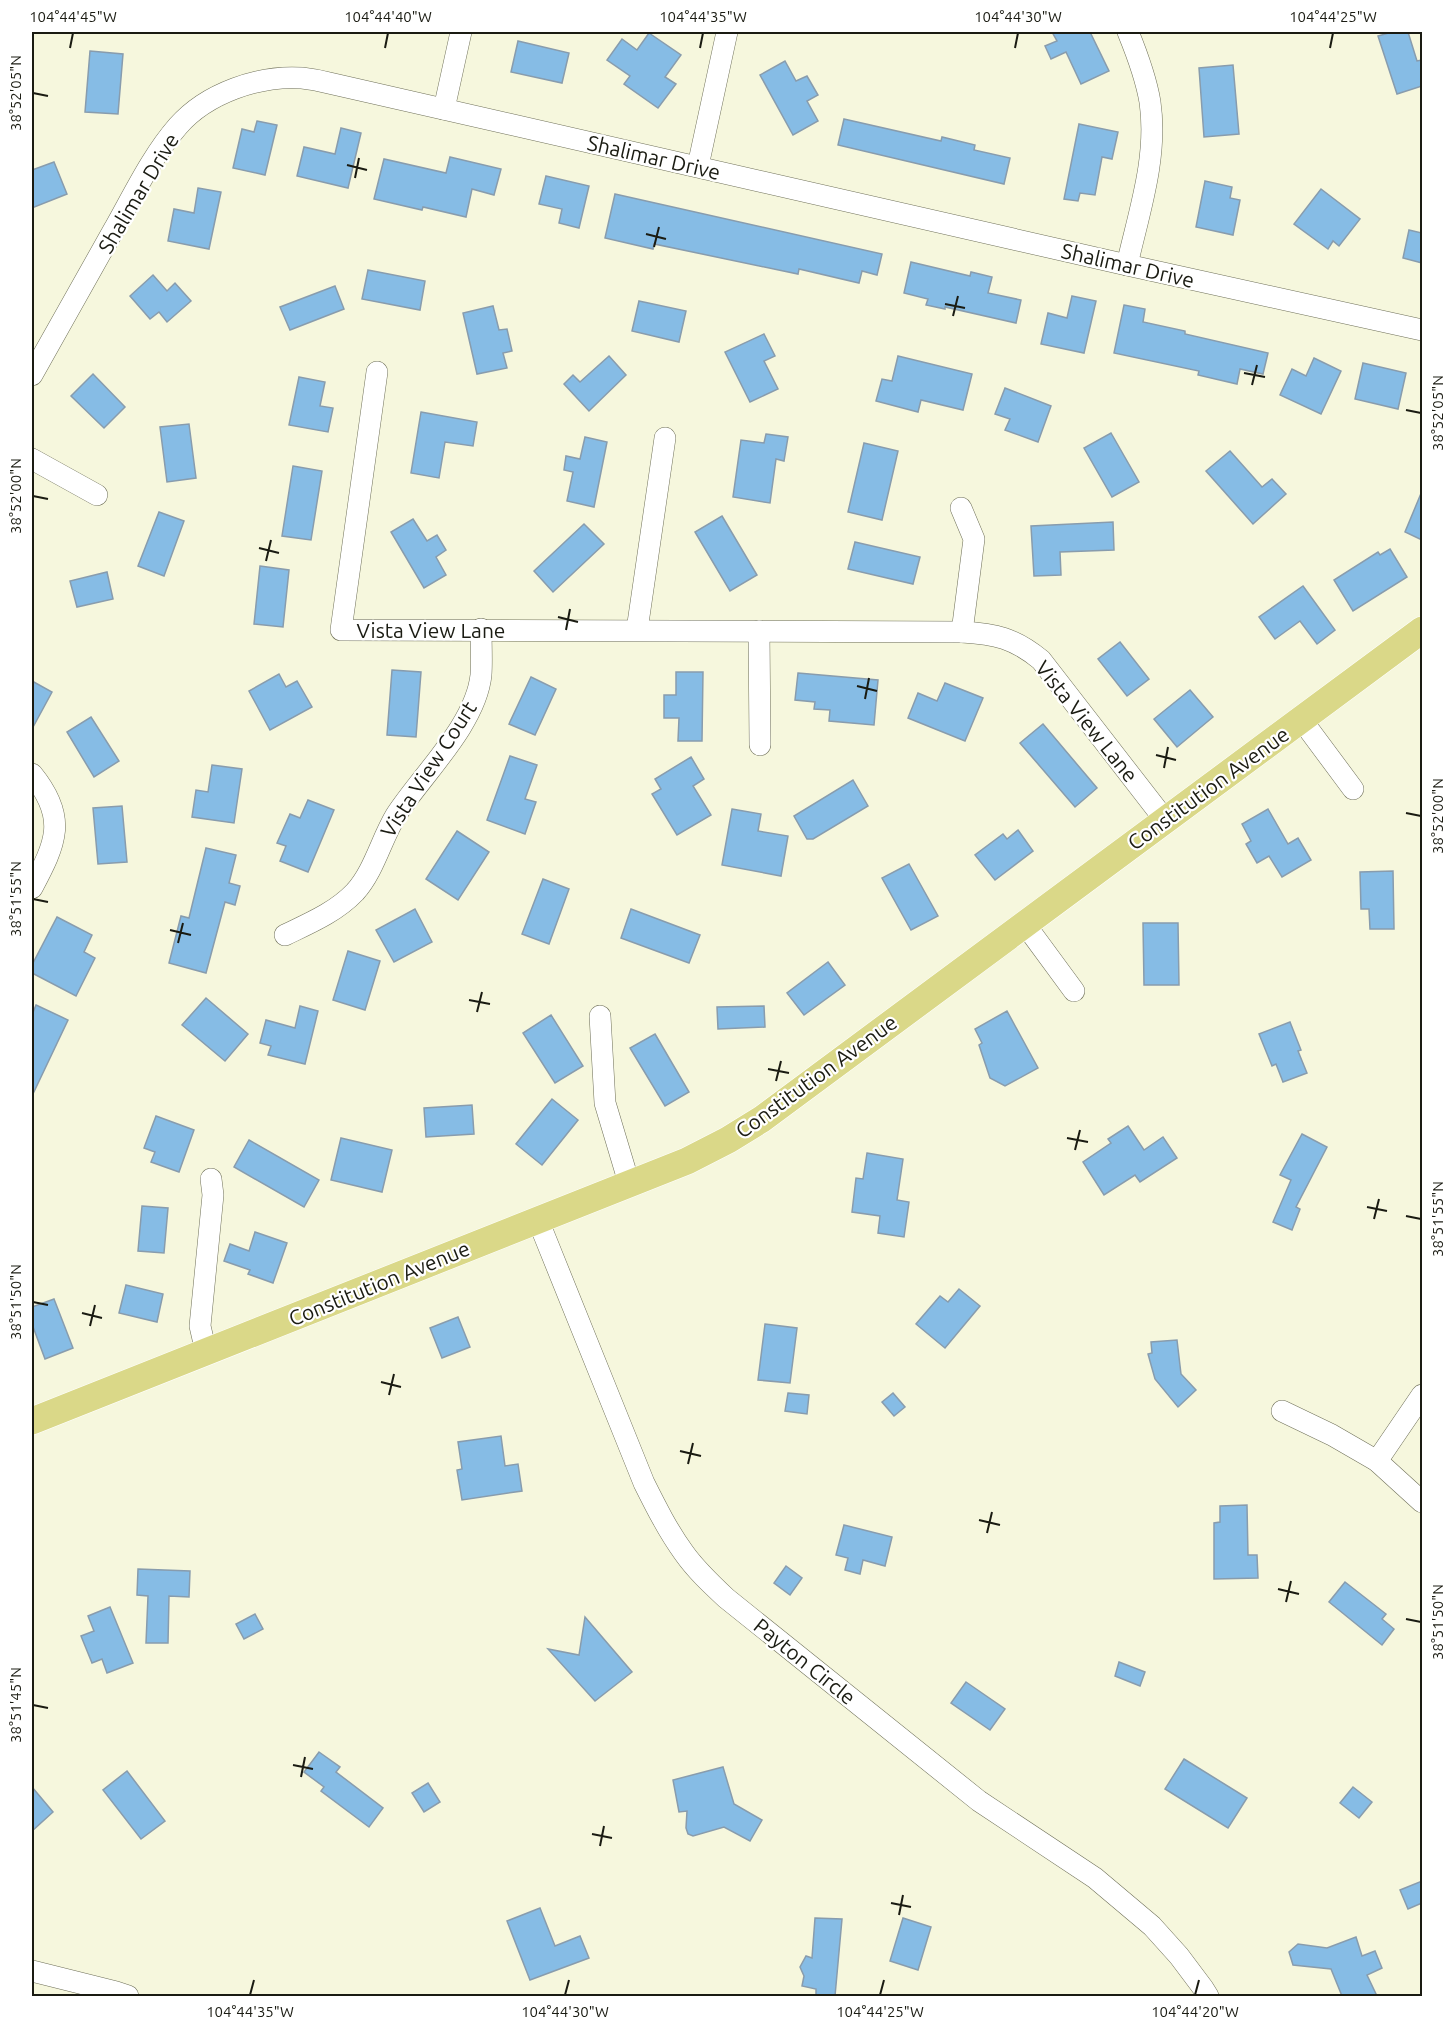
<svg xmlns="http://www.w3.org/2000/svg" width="1454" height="2028" font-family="Ubuntu,sans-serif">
	<rect width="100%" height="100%" fill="#f6f7dd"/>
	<!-- building -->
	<g fill="#86bce5" stroke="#889cad" stroke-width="1.5">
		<path d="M1052,32H1090L1109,71L1081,84L1066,52L1051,59L1045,46L1057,41Z"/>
		<path d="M1392,32H1408L1417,61L1422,60V86L1397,94L1378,36Z"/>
		<path d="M649,33L681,55L665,77L676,84L658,108L624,84L630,76L607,60L622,39L637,50Z"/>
		<path d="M518,41L569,53L562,83L511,72Z"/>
		<path d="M90,51L123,54L118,114L85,112Z"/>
		<path d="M785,61L796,81L807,76L818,95L807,101L818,121L793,135L760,75Z"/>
		<path d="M1233,65L1239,134L1204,137L1199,68Z"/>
		<path d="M844,119L941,141L942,137L975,145L974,150L1010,158L1004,184L838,145Z"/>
		<path d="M257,121L277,125L265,175L233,168L242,129L254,132Z"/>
		<path d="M1079,124L1118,132L1112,159L1102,157L1095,195L1080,193L1078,201L1064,199Z"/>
		<path d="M341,128L361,133L348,188L297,176L304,147L335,154Z"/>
		<path d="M450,157L501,169L494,195L472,189L466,217L423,207L422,210L374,199L384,159L446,173Z"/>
		<path d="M54,162L67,194L32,208V170Z"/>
		<path d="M546,176L589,186L579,228L559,223L562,209L539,204Z"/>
		<path d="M1205,181L1232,187L1230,198L1240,200L1233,235L1196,227Z"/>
		<path d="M198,188L221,192L209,249L168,241L174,209L194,213Z"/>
		<path d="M1321,189L1360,219L1339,246L1333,241L1328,249L1294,224Z"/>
		<path d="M615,194L882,254L877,275L862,271L859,283L799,269L798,274L654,244L653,249L605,238Z"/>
		<path d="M1409,230L1422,233V263L1403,258Z"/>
		<path d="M911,262L970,276L971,272L992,277L988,293L1021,300L1016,323L945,307V309L926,305L928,299L904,293Z"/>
		<path d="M368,270L425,281L420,310L362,299Z"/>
		<path d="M153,275L167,291L175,283L191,301L167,322L159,312L150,319L130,296Z"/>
		<path d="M335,286L344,309L290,330L280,307Z"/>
		<path d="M1072,296L1096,301L1084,353L1041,344L1048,313L1067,318Z"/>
		<path d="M639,301L686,311L679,342L632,331Z"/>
		<path d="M1124,305L1145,309L1143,322L1185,331V334L1268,353L1263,374L1240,369L1237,384L1198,375L1199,371L1114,353Z"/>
		<path d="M493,306L499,330L507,329L512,351L503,353L507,368L477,374L463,313Z"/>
		<path d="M764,334L775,356L764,361L778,389L750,402L725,352Z"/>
		<path d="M609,356L626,375L589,411L564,384L573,375L580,382Z"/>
		<path d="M898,356L972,374L963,410L921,400L918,412L876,401L882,379L892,381Z"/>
		<path d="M1314,358L1341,371L1321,414L1280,395L1292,369L1306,376Z"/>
		<path d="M1363,363L1406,373L1398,409L1355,399Z"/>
		<path d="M93,374L125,407L104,428L71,396Z"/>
		<path d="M299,377L325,382L320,406L333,408L328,432L289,425Z"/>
		<path d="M1005,388L1051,406L1038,442L1005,430L1010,419L995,414Z"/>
		<path d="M421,412L477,422L473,446L445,442L439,478L411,473Z"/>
		<path d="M189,424L196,478L167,482L160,427Z"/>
		<path d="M1111,433L1139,482L1112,497L1084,448Z"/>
		<path d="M766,434L788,437L784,461L776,459L770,503L733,497L741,440L764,443Z"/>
		<path d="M585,437L607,442L594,507L567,501L573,472L564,470L566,456L580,459Z"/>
		<path d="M864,443L898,451L882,520L848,512Z"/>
		<path d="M1230,451L1262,487L1272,479L1286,494L1253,524L1206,471Z"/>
		<path d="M293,466L322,471L311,540L282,536Z"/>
		<path d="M1422,491V540L1405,532Z"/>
		<path d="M159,512L184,521L164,576L138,566Z"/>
		<path d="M722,516L757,575L730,591L695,532Z"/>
		<path d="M413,519L427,541L437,535L446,550L436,557L446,575L424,588L391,532Z"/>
		<path d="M1113,522L1114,550L1060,552L1061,575L1034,576L1031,526Z"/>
		<path d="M584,524L604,544L553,592L534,571Z"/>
		<path d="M855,542L920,557L913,584L848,569Z"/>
		<path d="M1390,549L1407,577L1353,611L1334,580L1378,552L1380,555Z"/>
		<path d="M260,566L289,570L283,627L254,624Z"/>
		<path d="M107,572L113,599L77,607L70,581Z"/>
		<path d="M1303,586L1335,630L1317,644L1300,621L1275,639L1259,617Z"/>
		<path d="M1120,642L1149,679L1127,696L1098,659Z"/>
		<path d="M392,670L421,672L416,737L387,735Z"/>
		<path d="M676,672H703L702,741H678L679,718H664V695H676Z"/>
		<path d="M798,673L878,680L874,725L829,721L830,710L814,709L815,702L795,700Z"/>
		<path d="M279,674L286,687L297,681L312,707L270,730L249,691Z"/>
		<path d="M531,677L556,689L535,735L509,724Z"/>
		<path d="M32,681L52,692L32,729Z"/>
		<path d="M945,683L983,698L965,741L908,718L918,693L937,701Z"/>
		<path d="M1190,690L1213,717L1177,747L1154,719Z"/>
		<path d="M91,717L119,761L94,777L67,732Z"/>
		<path d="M1043,724L1097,788L1075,807L1020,743Z"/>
		<path d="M510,756L537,765L525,799L536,802L525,834L487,820Z"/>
		<path d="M691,757L704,779L693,786L711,815L677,835L652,794L661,789L655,779Z"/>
		<path d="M212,765L242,769L234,823L192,817L196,790L208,792Z"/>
		<path d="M853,780L868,806L813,839H807L794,816Z"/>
		<path d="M308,800L334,810L308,872L280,861L286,846L277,843L290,814L300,818Z"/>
		<path d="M122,806L127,862L98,864L93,808Z"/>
		<path d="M732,809L761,814L758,831L788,836L781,876L722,865Z"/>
		<path d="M1268,809L1288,844L1298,838L1311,860L1282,877L1269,856L1257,863L1246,844L1251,841L1242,824Z"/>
		<path d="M1018,830L1033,851L995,880L975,855L1003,834L1007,839Z"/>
		<path d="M457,831L489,852L458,900L426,879Z"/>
		<path d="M206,848L236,855L229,883L240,886L235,905L225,902L206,973L169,963L181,916L189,918Z"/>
		<path d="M909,864L938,916L911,930L882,878Z"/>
		<path d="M1393,871L1394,929H1370L1369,909H1361L1360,872Z"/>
		<path d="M543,879L569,889L549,944L522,934Z"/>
		<path d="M415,909L432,942L394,962L376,930Z"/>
		<path d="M631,909L700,935L689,963L621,938Z"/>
		<path d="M57,917L92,935L84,952L95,958L76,996L32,973V965Z"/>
		<path d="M1143,923H1178L1179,985H1144Z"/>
		<path d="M348,951L380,961L365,1010L333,1000Z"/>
		<path d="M828,962L845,985L804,1015L787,993Z"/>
		<path d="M206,998L248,1034L225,1061L182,1025Z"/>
		<path d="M36,1005L68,1020L32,1096V1015Z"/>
		<path d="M300,1006L318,1011L305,1064L268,1055L271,1046L260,1043L266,1020L295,1028Z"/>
		<path d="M764,1006L765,1027L718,1029L717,1007Z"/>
		<path d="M1007,1011L1038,1068L1005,1086L990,1078L979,1045L982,1043L975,1029Z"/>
		<path d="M551,1015L583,1066L555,1083L523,1033Z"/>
		<path d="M1290,1022L1301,1050L1298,1051L1307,1073L1283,1082L1276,1064L1272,1066L1259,1034Z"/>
		<path d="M655,1034L689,1092L665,1106L630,1048Z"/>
		<path d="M552,1099L578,1120L542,1165L516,1144Z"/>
		<path d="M472,1105L474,1134L426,1137L424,1108Z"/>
		<path d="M156,1116L194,1130L179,1172L151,1162L155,1152L144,1148Z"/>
		<path d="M1128,1126L1144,1150L1163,1137L1177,1158L1140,1182L1135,1175L1104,1195L1083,1162L1111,1143L1108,1139Z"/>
		<path d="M1302,1134L1327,1147L1296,1207L1300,1209L1292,1230L1273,1222L1291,1180L1280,1175Z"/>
		<path d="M341,1138L392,1150L382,1192L331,1180Z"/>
		<path d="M249,1140L319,1180L304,1207L234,1167Z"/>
		<path d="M867,1153L903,1159L897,1200L909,1202L904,1237L878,1233L880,1216L852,1212L856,1178L863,1179Z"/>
		<path d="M142,1206L168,1208L164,1253L138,1251Z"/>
		<path d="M255,1232L287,1243L273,1283L248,1274L250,1270L224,1261L230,1244L249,1251Z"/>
		<path d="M126,1285L163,1294L157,1322L119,1313Z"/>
		<path d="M959,1289L980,1306L945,1348L916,1324L940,1296L948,1302Z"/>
		<path d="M54,1299L73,1348L45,1359L32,1324V1307Z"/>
		<path d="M458,1317L470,1347L442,1358L430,1328Z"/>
		<path d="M765,1324L797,1328L790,1383L758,1380Z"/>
		<path d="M1177,1340L1181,1374L1196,1390L1178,1407L1155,1379L1148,1354L1152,1353L1151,1342Z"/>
		<path d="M788,1393L809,1395L807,1414L785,1411Z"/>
		<path d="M893,1393L905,1407L894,1416L882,1402Z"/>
		<path d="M501,1436L505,1466L518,1464L522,1491L462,1500L457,1470L462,1469L458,1442Z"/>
		<path d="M1247,1505L1248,1555H1257L1258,1578L1214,1579V1523L1220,1522V1506Z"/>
		<path d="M844,1525L892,1537L885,1566L863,1560L860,1574L845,1570L848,1558L836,1555Z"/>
		<path d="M786,1566L802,1578L790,1595L774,1583Z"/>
		<path d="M138,1569L190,1571L189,1597L169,1596L168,1643H146L148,1596L137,1595Z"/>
		<path d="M1345,1582L1386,1614L1382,1619L1394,1629L1382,1645L1329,1602Z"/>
		<path d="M110,1607L133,1663L107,1673L102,1659L92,1663L81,1636L94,1631L88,1616Z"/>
		<path d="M255,1614L263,1629L244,1639L236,1624Z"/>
		<path d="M585,1617L632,1672L595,1701L548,1649L579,1655Z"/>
		<path d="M1119,1662L1145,1672L1140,1686L1115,1676Z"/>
		<path d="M966,1682L1005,1709L990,1730L951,1703Z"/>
		<path d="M319,1752L340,1767L336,1772L383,1808L369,1827L321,1791L324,1787L304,1772Z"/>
		<path d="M1184,1759L1247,1798L1228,1828L1165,1789Z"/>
		<path d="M723,1767L734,1804L762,1820L750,1841L724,1827L693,1836L688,1834L686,1828L687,1811L679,1812L673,1780Z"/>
		<path d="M127,1771L165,1821L141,1839L103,1790Z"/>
		<path d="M428,1783L440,1802L424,1812L412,1793Z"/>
		<path d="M32,1787L53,1812L32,1831Z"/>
		<path d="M1353,1787L1372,1802L1359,1818L1340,1803Z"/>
		<path d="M1422,1881V1903L1408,1909L1400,1890Z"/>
		<path d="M540,1908L555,1946L580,1936L589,1958L530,1980L507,1921Z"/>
		<path d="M815,1918L842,1919L835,1996H816V1989L802,1986L804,1976L800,1967L806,1956L812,1958Z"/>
		<path d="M903,1918L931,1927L918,1970L890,1961Z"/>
		<path d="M1356,1937L1362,1956L1375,1951L1382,1968L1367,1975L1377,1996H1342L1331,1969L1293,1965L1289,1952L1298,1944L1327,1948Z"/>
	</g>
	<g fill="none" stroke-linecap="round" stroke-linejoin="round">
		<defs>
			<g id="minor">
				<path d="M444,109L461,32"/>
				<path d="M698,166L727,32"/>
				<path d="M1127,265C1139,212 1158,157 1150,102C1146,78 1137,54 1128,32"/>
				<path d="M377,372L341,630L962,632C996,634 1014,638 1041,660L1165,820"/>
				<path d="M32,375C59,327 86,279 113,231C133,196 151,157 178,126C207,93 259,75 302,78C311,79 321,81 329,83L1127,265L1422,330"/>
				<path d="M32,459L97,495"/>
				<path d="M961,508L974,539L962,632"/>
				<path d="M637,630L665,438"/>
				<path d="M759,631L760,745"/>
				<path d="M1301,719L1353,789"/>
				<path d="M32,774C68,818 56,843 32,888"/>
				<path d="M1024,923L1074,991"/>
				<path d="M285,935C310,923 336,912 355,892C374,871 381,840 396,815C422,775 476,724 481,675C482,660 481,644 481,629"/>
				<path d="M600,1016L605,1103L629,1183"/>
				<path d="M538,1220L644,1483C656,1507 668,1531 684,1553C696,1570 711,1584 726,1598L979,1801L1095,1878L1152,1926L1179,1956L1203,1988L1208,1996"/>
				<path d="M206,1352L200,1326L213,1195L211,1179"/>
				<path d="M1282,1411L1332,1435L1377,1461L1422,1502"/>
				<path d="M1377,1461L1422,1395"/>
				<path d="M32,1971L116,1992L128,1996"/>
			</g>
			<path id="major" d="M32,1421L687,1161L728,1140L762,1119L1422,630"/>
		</defs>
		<!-- minor casing -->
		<use href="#minor" stroke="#6f7059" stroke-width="22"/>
		<!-- major casing -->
		<use href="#major" stroke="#fff" stroke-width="28"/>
		<!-- minor -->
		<use href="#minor" stroke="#fff" stroke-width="21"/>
		<!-- major -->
		<use href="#major" stroke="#dad888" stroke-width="27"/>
	</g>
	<!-- ticks -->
	<path fill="none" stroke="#1a1b12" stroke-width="2" d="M70,48L73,33M385,48L388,33M700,48L703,33M1015,48L1018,33M1330,48L1333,33M33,93L48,96M347,165L367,170M355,178L359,158M646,234L666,239M654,247L659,227M945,304L965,308M953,316L958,296M1244,373L1265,377M1252,385L1257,365M1406,410L1421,413M33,496L48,499M259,548L279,553M266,561L271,540M558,617L578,622M566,630L570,609M857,686L877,691M865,699L869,678M1156,755L1176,760M1164,768L1168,747M1406,813L1421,816M33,899L48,902M170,930L191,935M178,943L183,923M469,1000L490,1004M477,1012L482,992M768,1069L789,1073M776,1081L781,1061M1067,1138L1088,1142M1075,1150L1080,1130M1367,1207L1387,1211M1406,1216L1421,1219M1374,1219L1379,1199M33,1302L48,1305M82,1313L102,1318M90,1326L95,1305M381,1382L401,1387M389,1395L394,1374M680,1451L701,1456M688,1464L693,1443M979,1520L1000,1525M987,1533L992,1512M1278,1589L1299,1594M1286,1602L1291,1581M1406,1619L1421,1622M33,1705L48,1708M293,1765L313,1769M301,1777L305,1757M592,1834L612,1838M600,1846L604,1826M891,1903L911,1907M899,1915L903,1895M250,1995L254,1980M565,1995L569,1980M880,1995L884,1980M1195,1995L1199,1980"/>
	<g text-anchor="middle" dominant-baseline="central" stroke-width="4.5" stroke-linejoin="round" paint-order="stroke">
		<!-- street labels -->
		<g font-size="21" fill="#1a1b12" stroke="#fff">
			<text transform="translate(654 157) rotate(13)">Shalimar Drive</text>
			<text transform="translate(138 193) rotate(-59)">Shalimar Drive</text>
			<text transform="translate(1128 265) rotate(13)">Shalimar Drive</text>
			<text x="431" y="630">Vista View Lane</text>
			<text transform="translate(1087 721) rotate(51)">Vista View Lane</text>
			<text transform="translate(428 769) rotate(-57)">Vista View Court</text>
			<text transform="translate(1208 788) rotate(-36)">Constitution Avenue</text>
			<text transform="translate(816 1076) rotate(-36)">Constitution Avenue</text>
			<text transform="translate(379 1283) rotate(-22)">Constitution Avenue</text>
			<text transform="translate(805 1661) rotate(39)">Payton Circle</text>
		</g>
	</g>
	<!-- border -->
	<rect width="1454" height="2028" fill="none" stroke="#ffffff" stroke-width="66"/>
	<rect x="33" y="33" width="1388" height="1962" fill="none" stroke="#1a1b12" stroke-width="2"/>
	<g font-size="15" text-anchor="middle" fill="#1a1b12">
		<text x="73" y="22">104°44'45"W</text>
		<text x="388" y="22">104°44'40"W</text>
		<text x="703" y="22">104°44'35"W</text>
		<text x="1018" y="22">104°44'30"W</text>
		<text x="1333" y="22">104°44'25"W</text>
		<text transform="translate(16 93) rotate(-90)" y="5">38°52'05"N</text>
		<text transform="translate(1438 413) rotate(-90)" y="5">38°52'05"N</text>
		<text transform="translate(16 496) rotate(-90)" y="5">38°52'00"N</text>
		<text transform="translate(1438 816) rotate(-90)" y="5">38°52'00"N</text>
		<text transform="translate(16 899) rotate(-90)" y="5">38°51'55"N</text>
		<text transform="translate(1438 1219) rotate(-90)" y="5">38°51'55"N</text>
		<text transform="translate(16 1302) rotate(-90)" y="5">38°51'50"N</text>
		<text transform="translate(1438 1622) rotate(-90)" y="5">38°51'50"N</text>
		<text transform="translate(16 1705) rotate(-90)" y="5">38°51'45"N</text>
		<text x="250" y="2017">104°44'35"W</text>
		<text x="565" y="2017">104°44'30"W</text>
		<text x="880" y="2017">104°44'25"W</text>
		<text x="1195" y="2017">104°44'20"W</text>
	</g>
</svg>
